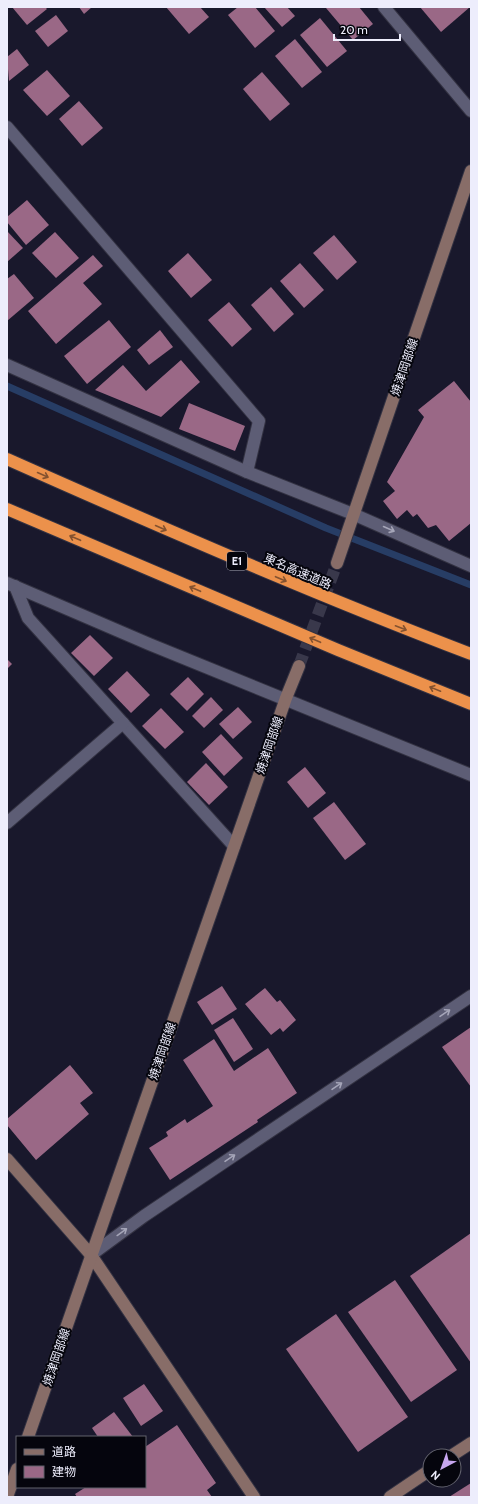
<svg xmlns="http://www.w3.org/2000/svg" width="478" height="1504" font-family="Cabin,'Noto Sans JP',sans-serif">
	<rect width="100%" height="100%" fill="#19182c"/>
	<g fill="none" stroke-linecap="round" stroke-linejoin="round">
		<!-- stream -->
		<path stroke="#273d65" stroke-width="7" d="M7,386L326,528L471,585"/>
	</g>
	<!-- building -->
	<g fill="#9a6886">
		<path d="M12,7H45L47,9L27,25Z"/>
		<path d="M79,7H92L84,14Z"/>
		<path d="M166,7H200L209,17L189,34Z"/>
		<path d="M238,7H255L275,31L255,48L228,15Z"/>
		<path d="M264,7H287L295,16L282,27Z"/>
		<path d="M327,7H359L373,24L353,40L326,8Z"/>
		<path d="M420,7H470L441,32Z"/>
		<path d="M56,15L68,31L48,47L35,31Z"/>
		<path d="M320,18L347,51L327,67L300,35Z"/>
		<path d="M295,39L322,72L302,88L275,56Z"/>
		<path d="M17,49L29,65L9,81L7,57Z"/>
		<path d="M47,70L70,96L47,116L23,90Z"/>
		<path d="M262,72L290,104L270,121L243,89Z"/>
		<path d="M79,101L103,128L82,146L59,119Z"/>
		<path d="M27,200L49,225L26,245L7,222V217Z"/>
		<path d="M7,231L23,248L7,262Z"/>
		<path d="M55,232L79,258L56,278L32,253Z"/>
		<path d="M334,235L357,262L337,280L313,253Z"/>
		<path d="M188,253L212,280L191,298L168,271Z"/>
		<path d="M93,255L103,266L83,283L102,304L56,344L28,311Z"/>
		<path d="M300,263L324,290L304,308L280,281Z"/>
		<path d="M14,274L34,298L7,321V279Z"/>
		<path d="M271,287L294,314L274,332L251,305Z"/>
		<path d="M229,302L252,329L232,347L208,320Z"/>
		<path d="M109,320L131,347L87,384L64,356Z"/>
		<path d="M160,330L173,347L149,365L137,350Z"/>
		<path d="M181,360L200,382L161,417L95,390L123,365L146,391Z"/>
		<path d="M454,381L471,402V523L449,541L436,525L428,528L417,514L413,517L407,510L397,519L383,501L395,491L387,482L424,417L418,410Z"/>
		<path d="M189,403L245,426L235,451L179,429Z"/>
		<path d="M90,635L113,658L94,676L71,653Z"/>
		<path d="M7,659L12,664L7,669Z"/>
		<path d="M127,671L150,695L131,713L108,689Z"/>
		<path d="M188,677L204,694L187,711L170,694Z"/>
		<path d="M211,697L223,710L204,728L192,716Z"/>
		<path d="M238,707L252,722L233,739L219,724Z"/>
		<path d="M161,708L184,732L165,749L142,726Z"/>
		<path d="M221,734L243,758L224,776L202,752Z"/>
		<path d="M206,763L228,787L209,805L187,782Z"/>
		<path d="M305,767L326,793L308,808L287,782Z"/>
		<path d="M334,802L366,844L345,860L313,818Z"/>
		<path d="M222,986L237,1009L212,1025L197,1002Z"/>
		<path d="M265,988L277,1002L280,1000L296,1020L283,1032L280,1028L271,1035L245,1004Z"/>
		<path d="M233,1018L253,1049L234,1062L214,1030Z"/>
		<path d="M471,1027V1087L442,1047Z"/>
		<path d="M214,1039L234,1071L268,1048L297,1093L257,1120L258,1122L170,1180L149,1148L168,1136L166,1132L185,1119L187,1123L213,1106L183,1060Z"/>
		<path d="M70,1065L93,1093L80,1103L89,1114L36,1160L7,1125V1119Z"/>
		<path d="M471,1233V1363L410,1276Z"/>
		<path d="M395,1280L457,1370L411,1402L348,1312Z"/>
		<path d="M336,1314L408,1417L358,1452L286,1349Z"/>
		<path d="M144,1384L163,1411L141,1426L123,1398Z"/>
		<path d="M114,1412L133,1437H98L92,1428Z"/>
		<path d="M177,1425L216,1483L207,1490L212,1497H77L75,1494L86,1487H145V1447Z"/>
		<path d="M471,1483V1497H449Z"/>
	</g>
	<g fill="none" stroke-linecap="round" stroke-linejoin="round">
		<!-- secondary-tunnel -->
		<path stroke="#39384b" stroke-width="12" stroke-dasharray="12 6" stroke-linecap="butt" d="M299,666L337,563"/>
		<defs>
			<g id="street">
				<path d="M384,7L471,111"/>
				<path d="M7,127L259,421L247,472"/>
				<path d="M7,365L247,472L353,514L471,566"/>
				<path d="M7,583L149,644L471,775"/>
				<path d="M15,586L28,618L234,846"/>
				<path d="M7,823L123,723"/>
				<path d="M91,1255L144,1216L471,996"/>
			</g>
			<g id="secondary">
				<path d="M337,563L471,171"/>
				<path d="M7,1159L91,1255L254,1497"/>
				<path d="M28,1437L286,698L299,666"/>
				<path d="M451,1456L471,1443"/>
				<path d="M7,1497L17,1469"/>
				<path d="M390,1497L430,1470"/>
			</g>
			<g id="highway">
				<path d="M7,459C160,527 314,594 471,654"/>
				<path d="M7,509L338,650L471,704"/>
			</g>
		</defs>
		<!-- street casing -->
		<use href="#street" stroke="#333242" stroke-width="14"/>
		<!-- secondary casing -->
		<use href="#secondary" stroke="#333242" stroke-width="14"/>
		<!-- highway casing -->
		<use href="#highway" stroke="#333242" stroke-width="14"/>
		<!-- street -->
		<use href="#street" stroke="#5d5d75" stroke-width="12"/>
		<!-- secondary -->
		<use href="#secondary" stroke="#886d68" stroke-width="12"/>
		<!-- highway -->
		<use href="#highway" stroke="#ec914b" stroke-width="12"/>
	</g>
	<!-- one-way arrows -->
	<defs><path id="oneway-shaft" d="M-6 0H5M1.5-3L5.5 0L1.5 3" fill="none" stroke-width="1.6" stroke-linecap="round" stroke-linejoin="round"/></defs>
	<g stroke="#84522f">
		<use href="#oneway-shaft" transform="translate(43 475) rotate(24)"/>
		<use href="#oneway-shaft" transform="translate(161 528) rotate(24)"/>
		<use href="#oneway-shaft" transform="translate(75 538) rotate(-157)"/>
		<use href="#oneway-shaft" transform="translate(281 579) rotate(23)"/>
		<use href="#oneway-shaft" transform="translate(195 589) rotate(-157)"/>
		<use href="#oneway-shaft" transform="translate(401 628) rotate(21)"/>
		<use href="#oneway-shaft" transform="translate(315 640) rotate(-157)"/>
		<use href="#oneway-shaft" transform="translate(435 689) rotate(-158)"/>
	</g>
	<g stroke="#a5a5b8">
		<use href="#oneway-shaft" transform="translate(389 529) rotate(24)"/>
		<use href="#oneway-shaft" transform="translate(445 1013) rotate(-34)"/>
		<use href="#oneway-shaft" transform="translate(337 1086) rotate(-34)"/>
		<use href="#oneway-shaft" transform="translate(230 1158) rotate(-34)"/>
		<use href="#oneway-shaft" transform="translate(122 1232) rotate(-36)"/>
	</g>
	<g text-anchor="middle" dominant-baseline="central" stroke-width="4" stroke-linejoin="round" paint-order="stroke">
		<!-- shield labels -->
		<rect fill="#05050d" stroke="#a7a7b4" stroke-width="1" x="227" y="552" width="20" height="18" rx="3"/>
		<g font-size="11" font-weight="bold" fill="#ededfc">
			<text x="237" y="561">E1</text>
		</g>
		<!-- street labels -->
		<g font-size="12" fill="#ededfc" stroke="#05050d">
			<text transform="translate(404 367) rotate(-71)">焼津岡部線</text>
			<text transform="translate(298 571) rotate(23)">東名高速道路</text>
			<text transform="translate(269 745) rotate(-71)">焼津岡部線</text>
			<text transform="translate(162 1051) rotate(-71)">焼津岡部線</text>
			<text transform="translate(56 1357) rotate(-71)">焼津岡部線</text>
		</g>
	</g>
	<!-- border -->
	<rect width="478" height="1504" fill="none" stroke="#ededfc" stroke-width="16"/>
	<!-- legend -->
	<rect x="16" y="1436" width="130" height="52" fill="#05050d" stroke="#62626d"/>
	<rect x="24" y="1449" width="20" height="6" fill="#886d68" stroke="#62626d"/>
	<text x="52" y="1456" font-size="12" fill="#ededfc">道路</text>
	<rect x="24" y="1466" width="20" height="12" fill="#9a6886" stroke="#62626d"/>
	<text x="52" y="1476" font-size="12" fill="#ededfc">建物</text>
	<!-- north arrow -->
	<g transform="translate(442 1468) rotate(221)"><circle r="19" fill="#05050d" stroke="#62626d"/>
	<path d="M0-3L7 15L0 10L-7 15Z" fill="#c7a6ef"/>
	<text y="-6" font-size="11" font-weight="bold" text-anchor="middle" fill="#ededfc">N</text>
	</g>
	<!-- scale -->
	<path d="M334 34v6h66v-6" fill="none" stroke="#ededfc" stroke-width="2"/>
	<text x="340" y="34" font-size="12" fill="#ededfc" stroke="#05050d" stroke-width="3" paint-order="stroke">20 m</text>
</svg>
